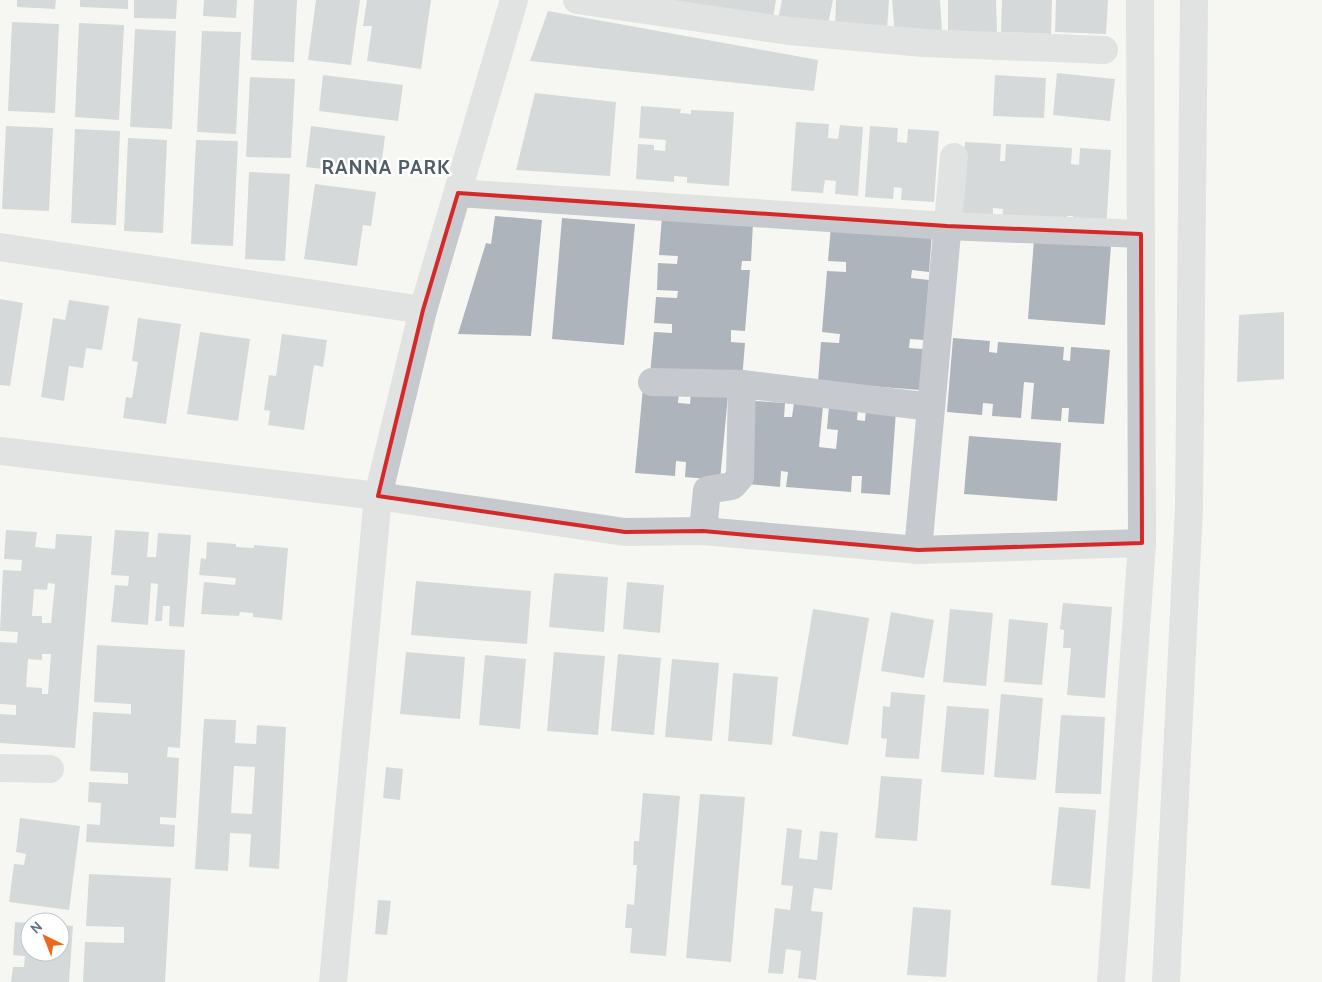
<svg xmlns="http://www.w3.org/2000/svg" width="1322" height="982" font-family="Cabin,sans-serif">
	<rect width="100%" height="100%" fill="#f6f7f3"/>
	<!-- building -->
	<g fill="#aeb4bb" fill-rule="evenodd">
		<path d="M17,0H56L55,9L17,7Z"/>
		<path d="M80,0H128V9L80,7Z"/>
		<path d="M134,0H177L176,19L134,18Z"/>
		<path d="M204,0H237L236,18L203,16Z"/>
		<path d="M254,0H297L294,62L251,60Z"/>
		<path d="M316,0H360L351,65L308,60Z"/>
		<path d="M367,0H431L421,69L367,61L372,26H363Z"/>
		<path d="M671,0H776L772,23Z"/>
		<path d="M782,0H833L827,29L778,20Z"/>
		<path d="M836,0H889L887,31L835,28Z"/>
		<path d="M892,0H940L942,31L895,35Z"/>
		<path d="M948,0H996L997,32L948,34Z"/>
		<path d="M1002,0H1052L1051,34L1001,32Z"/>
		<path d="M1056,0H1108L1106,34L1055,32Z"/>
		<path d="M548,11L818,60L814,91L530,61Z"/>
		<path d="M12,22L59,24L55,113L8,111Z"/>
		<path d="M79,23L124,25L119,120L75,117Z"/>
		<path d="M135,29L176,31L172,129L130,127Z"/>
		<path d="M202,31L241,32L236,134L197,132Z"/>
		<path d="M1057,73L1115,79L1110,121L1053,115Z"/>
		<path d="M323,75L403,85L398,121L319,111Z"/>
		<path d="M995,75L1046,78L1044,118L993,116Z"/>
		<path d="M250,77L295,79L291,158L246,157Z"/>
		<path d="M535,93L616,102L610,176L516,170Z"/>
		<path d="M641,106L681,109L680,113L691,114V110L734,112L729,186L687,183V177L674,176V182L636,179L638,144L654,145V150L665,151L666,140L639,138Z"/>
		<path d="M796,122L829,124L828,138L838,139L840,125L863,127L858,196L835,194L836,181L825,180L823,193L791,191Z"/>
		<path d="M6,126L53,128L49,211L2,209Z"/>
		<path d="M311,126L385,136L380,176L306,167Z"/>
		<path d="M870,126L898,128L897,142L907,143L908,129L939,131L934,202L901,200L902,188L894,187L893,199L865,197Z"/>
		<path d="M75,129L120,131L116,225L71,223Z"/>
		<path d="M128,138L167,140L163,233L124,231Z"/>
		<path d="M196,140L238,141L233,246L191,244Z"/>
		<path d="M965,142L1001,144L1000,161H1005L1006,144L1072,148L1071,164L1079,165L1080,148L1111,150L1106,230L1072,228L1073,216H1067L1066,228L1002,224L1003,209L993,208V224L960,222Z"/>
		<path d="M249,172L290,174L285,261L245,259Z"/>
		<path d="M315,184L376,192L371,226L363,225L357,266L304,259Z"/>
		<path d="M495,216L542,220L531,336L458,334L486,243L491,244Z"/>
		<path d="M662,216L753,223L751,261H742L741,270H750L745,331L731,330V342L745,343L742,380L650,374L654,332L672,333V324L654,323L656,297L677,298L678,291L657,290L658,263L677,264L678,256L659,255Z"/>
		<path d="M562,218L635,224L624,345L552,339Z"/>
		<path d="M831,226L932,233L929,272L912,270L911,278L929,280L924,340L910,339L909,348L923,349L920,390L818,382L821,342L839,343L840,334L822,332L827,271L846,272V262L828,261Z"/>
		<path d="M1034,239L1111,245L1105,325L1028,319Z"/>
		<path d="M0,299L23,303L10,386L0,385Z"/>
		<path d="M69,300L109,306L102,350L86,348L83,368L69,366L64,401L41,397L53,318L65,320Z"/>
		<path d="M1284,312V379L1237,382L1239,315Z"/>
		<path d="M138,318L181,324L166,424L123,418L126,397L132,398L138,362L132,361Z"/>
		<path d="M200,332L250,339L238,421L187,414Z"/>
		<path d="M282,334L327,340L323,367L314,365L304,430L268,425L270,411L264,410L269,375L276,376Z"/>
		<path d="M953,338L990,341L989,352L997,353L998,342L1064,347L1063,360L1070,361L1071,347L1110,350L1104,424L1068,422L1069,408H1062L1061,421L1031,419L1034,383L1024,382L1021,418L992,416L993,404L983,403L982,415L947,412Z"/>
		<path d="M643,388L679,391L678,403L690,404L691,392L728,395L720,480L685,477L686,462L676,461L675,476L635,473Z"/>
		<path d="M755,401L785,403L784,417H792L794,403L823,406L819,447L836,449L838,430L827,429L829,406L858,408L857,420L865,421L866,409L896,411L890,495L861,493L862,476H852L851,492L786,487L788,472L781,471L780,487L748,484Z"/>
		<path d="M969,436L1061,443L1057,501L964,494Z"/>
		<path d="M6,530L37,532L35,547L55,549L56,534L92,536L75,748L0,743V714L16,715V705L0,704V642L17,643L18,632L0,631L3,570L21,571L22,560L4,559ZM48,583L55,584L51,623H42V616H32L34,589L47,590ZM42,654H51L48,694H42V688L26,687L28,659L42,660Z"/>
		<path d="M115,530L149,532L147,557H156L158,533L191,535L184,627L169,626L170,606H163L162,621H155L158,584L151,583L148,625L111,622L115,585L128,586L129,576L111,575Z"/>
		<path d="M207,542L236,544V547L254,548V545L288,548L282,620L253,617V613L240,612L239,616L201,614L204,582L235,585L236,578L199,575L201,558L206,559Z"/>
		<path d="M554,573L608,577L604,632L549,627Z"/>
		<path d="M416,581L531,591L527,644L411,635Z"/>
		<path d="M627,582L664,585L660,633L623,629Z"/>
		<path d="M1063,603L1112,607L1105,698L1067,695L1071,648H1063L1064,630L1060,629Z"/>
		<path d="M813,609L869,618L848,745L792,736Z"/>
		<path d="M950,609L993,613L986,686L943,682Z"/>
		<path d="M891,612L934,620L924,678L881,671Z"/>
		<path d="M1009,619L1048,623L1042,685L1004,682Z"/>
		<path d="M97,645L185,650L180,748L168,747L167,757L179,758L176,818L160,817V824L175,825L174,847L86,842L87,824L100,825L101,803L88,802L89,782L128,784V773L90,771L93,712L131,714V704L94,702Z"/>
		<path d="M406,652L465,657L460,719L400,714Z"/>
		<path d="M554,652L605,656L598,735L547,731Z"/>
		<path d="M618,654L661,658L654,735L611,731Z"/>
		<path d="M485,655L526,659L520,729L479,725Z"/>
		<path d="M672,659L719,663L712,741L665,737Z"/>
		<path d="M733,673L778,677L772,745L728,741Z"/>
		<path d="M891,692L925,695L919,759L885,757L887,739L881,738L883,706L890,707Z"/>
		<path d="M1001,694L1043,698L1036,780L994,777Z"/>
		<path d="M947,706L989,709L984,775L941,772Z"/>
		<path d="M1061,715L1105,717L1101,794L1055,793Z"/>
		<path d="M204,719L236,720L235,743L256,744L257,725L286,727L279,869L249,867L251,834L230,833L228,871L195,869ZM234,766L255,767L252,814L231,813Z"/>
		<path d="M386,767L403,769L400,800L383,798Z"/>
		<path d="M881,776L922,779L917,841L875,838Z"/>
		<path d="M643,793L680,796L666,956L630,953L632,928H625L627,904L634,905L637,865H633L634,841H639Z"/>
		<path d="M700,794L745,797L731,962L686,958Z"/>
		<path d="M1059,807L1096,810L1090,889L1051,885Z"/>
		<path d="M20,818L80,826L69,910L9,902L14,864L24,865L26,854L16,852Z"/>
		<path d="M787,828L802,830L799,858L817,860L820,831L838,833L832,890L814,888L811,911L823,912L816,980L798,978L801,951L786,949L783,974L768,973L775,908L790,910L793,886L781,885Z"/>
		<path d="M89,874L171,878L165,982H83L85,942L124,943V927L86,926Z"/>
		<path d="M378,900L391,901L387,935L375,934Z"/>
		<path d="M913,907L951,910L946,977L907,975Z"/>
		<path d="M15,922L30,923V952H60V925L73,926L69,982H11L13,967H24L25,956L13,955Z"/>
	</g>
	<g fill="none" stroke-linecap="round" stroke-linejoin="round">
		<!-- minor -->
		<g stroke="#c6c9cd" stroke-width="28">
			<path d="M577,0L789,31L924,43L1104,50"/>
			<path d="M458,193L947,226L1141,234"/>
			<path d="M0,247L423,310"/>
			<path d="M652,382L742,384L931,407"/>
			<path d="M703,531L707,490L732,486L740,477L742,384"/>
			<path d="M918,550L954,157"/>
			<path d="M0,768L50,769"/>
			<path d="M333,982L378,496L423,310L514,0"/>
		</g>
		<!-- tertiary -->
		<g stroke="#c6c9cd" stroke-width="28">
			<path d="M0,451L378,496L625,532L703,531L918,550L1142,543"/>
			<path d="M1111,982L1142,543L1140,0"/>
			<path d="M1166,982L1189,508L1194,0"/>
		</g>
	</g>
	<!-- marked area -->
	<path d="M0 0H1322V982H0ZM458,193L947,226L1141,234L1142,543L918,550L703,531L625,532L378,496L423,310Z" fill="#f6f7f3" fill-opacity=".55" fill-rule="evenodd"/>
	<path fill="none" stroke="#d62828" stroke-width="4" stroke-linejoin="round" d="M458,193L947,226L1141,234L1142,543L918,550L703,531L625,532L378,496L423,310Z"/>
	<g text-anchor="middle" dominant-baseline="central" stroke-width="5" stroke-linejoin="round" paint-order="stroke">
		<!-- district labels -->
		<g font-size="20" font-weight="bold" letter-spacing="1" fill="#525d6a" stroke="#fff">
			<text x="386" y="167">RANNA PARK</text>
		</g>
	</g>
	<!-- north arrow -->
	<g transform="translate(45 937) rotate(317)"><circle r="24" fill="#ffffff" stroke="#c1c7cf"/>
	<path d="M0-4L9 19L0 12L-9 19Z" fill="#ec681d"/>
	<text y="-8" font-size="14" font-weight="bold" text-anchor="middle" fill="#647286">N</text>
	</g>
</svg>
